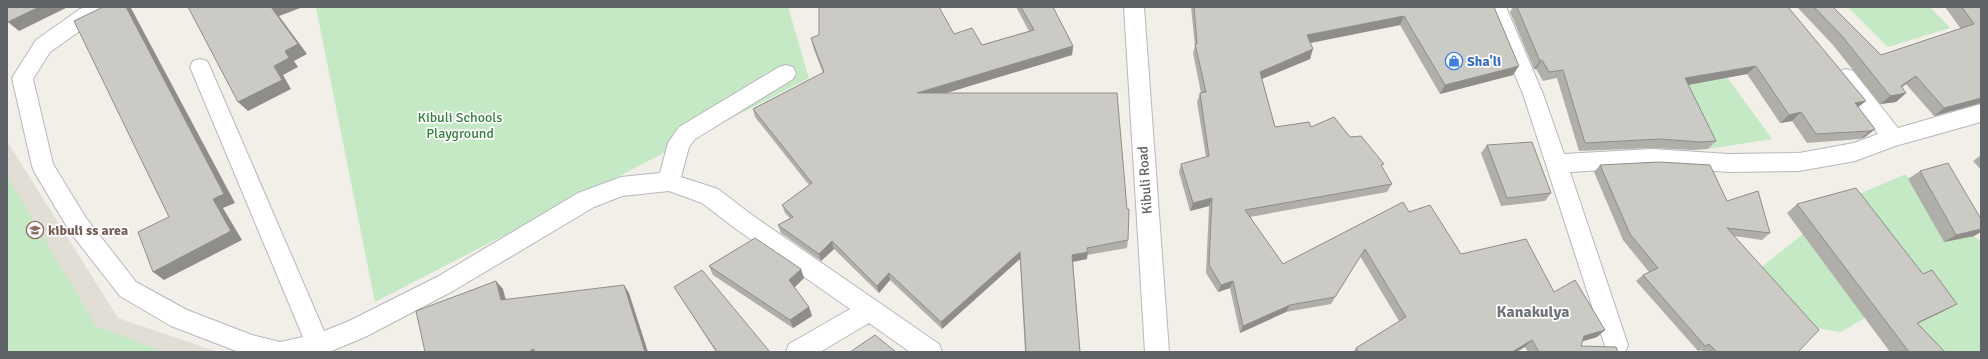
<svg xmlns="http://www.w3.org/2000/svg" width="1988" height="359" font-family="Signika,sans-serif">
	<rect width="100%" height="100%" fill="#f1efe8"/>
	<!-- education -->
	<path fill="#e1ded6" d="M7,141L118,318L218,352H7Z"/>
	<!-- green -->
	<g fill="#c5e8c5">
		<path d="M316,7H788L809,78L375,302Z"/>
		<path d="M1848,7H1930L1950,28L1888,47Z"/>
		<path d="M1727,77L1772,139L1708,149L1683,86Z"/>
		<path d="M1906,174L1944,242L1974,236L1981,242V352H1925L1882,308L1841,332L1817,328L1754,273L1803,234L1857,195Z"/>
		<path d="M7,176L96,326L164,352H7Z"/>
	</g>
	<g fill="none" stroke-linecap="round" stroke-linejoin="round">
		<defs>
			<g id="minor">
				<path d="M86,7H118L115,12L94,21L50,52L33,79L53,164L86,218L136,282L187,310L252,335L280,342L303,337L190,67L193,61L200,59L207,61L210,67L324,331L349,321L437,277L578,193L621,177L660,173L668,143L679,127L779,67L786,65L793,67L796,73L793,79L695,139L689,147L681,177L718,189L752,215L939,344L942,352H910L869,323L820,352H786L789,344L850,309L736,229L702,203L669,191L622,196L594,207L453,291L365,337L329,352H239L171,326L120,296L70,232L35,173L32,166L12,78L36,40L80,9Z"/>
				<path d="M1124,7H1144L1169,352H1145Z"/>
				<path d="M1486,7H1506L1543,94L1564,154L1652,149L1729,154L1799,153L1854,143L1878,134L1836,77L1839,71L1846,69L1853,71L1898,128L1981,104V122L1895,146L1855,161L1799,171L1729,172L1652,167L1570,172L1628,345L1625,352H1607L1523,94Z"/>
			</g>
		</defs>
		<!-- minor casing -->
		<use href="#minor" stroke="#b5b8bc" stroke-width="2"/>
		<!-- minor -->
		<use href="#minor" fill="#fff" fill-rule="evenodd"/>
	</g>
	<!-- wall -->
	<g fill="#afaea9">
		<path d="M1016,7H1053L1073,46L1072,55L946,93L1128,240L1127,248L1087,255V259L1073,262L1080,352H1025L1020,259L942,329L890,280L879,293L834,249L821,261L781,233L778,225L790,218L785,213L782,205L809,185L755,117L753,109L823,73L813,47L811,38L982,45L1029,31Z"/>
		<path d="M1191,7H1494L1513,75L1440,94L1400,25L1311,43L1310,59L1262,79L1275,127H1311L1350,137L1382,168L1392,184L1387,192L1250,217L1283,264L1409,212L1461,254L1554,292L1605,330L1597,337L1583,341L1581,346L1618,352H1528L1525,347L1516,352H1353L1356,348L1399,321L1360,256L1331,304L1286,312L1240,333L1230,288L1218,292L1206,273L1209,206L1190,211L1179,172L1181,164L1206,157L1197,102L1200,93H1201L1193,53L1195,46Z"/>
		<path d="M1513,7H1788L1858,107L1875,129L1865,137L1860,139L1807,143L1792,121L1780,123L1747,74L1688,85L1716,141L1708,149L1693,150L1652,148L1579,151L1557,78L1543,81L1536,69H1534L1510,12Z"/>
		<path d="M1797,7H1833L1881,55L1961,29L1945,7H1981V103L1934,116L1906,84L1902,87L1906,93L1896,102L1880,104L1833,45Z"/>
		<path d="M1487,145L1551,193L1545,201L1501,206L1481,153Z"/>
		<path d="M1981,155V170L1973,161Z"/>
		<path d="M1600,165L1727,201L1770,233L1762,240L1734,236L1798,352H1703L1701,350L1698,351L1636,281L1643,275L1649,272L1623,240L1594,172Z"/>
		<path d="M1920,171L1974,236L1944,242L1908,179Z"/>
		<path d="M1797,204L1944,311L1917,324L1945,352H1890L1787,213Z"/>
		<path d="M709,266L804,278L794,287L809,307L812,316L793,328L713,275Z"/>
		<path d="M674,287L770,352H716Z"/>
	</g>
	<!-- shaded-wall -->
	<g fill="#8f8d8a">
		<path d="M39,7H68L19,31L8,22Z"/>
		<path d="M126,7H130L131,8L235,203L223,208L242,240L164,280L153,272L213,199Z"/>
		<path d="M271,7H303L279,16L307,54L294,61L298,67L283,75L291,89L248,111L238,102L274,66L285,51Z"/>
		<path d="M1404,16L1400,25L1304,44L1307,35Z"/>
		<path d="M1073,46L1072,55L917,102V93Z"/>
		<path d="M1313,49L1310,59L1257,81L1260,72Z"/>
		<path d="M1542,60L1536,69H1534L1540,61Z"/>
		<path d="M1519,66L1513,75L1440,94L1445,85Z"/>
		<path d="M1756,66L1747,74L1677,87L1685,78Z"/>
		<path d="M1916,76L1906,84L1891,94L1901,86Z"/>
		<path d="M1906,93L1896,102L1880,104L1890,96Z"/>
		<path d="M1981,98V103L1934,116L1944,108Z"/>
		<path d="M1866,101L1856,109L1855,103Z"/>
		<path d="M1801,112L1792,121L1780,123L1789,115Z"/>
		<path d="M1875,129L1865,137L1860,139L1870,131Z"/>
		<path d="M1212,198L1209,206L1190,211L1193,203Z"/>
		<path d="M1981,229V232L1974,236L1944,242L1956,235Z"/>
		<path d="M832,241L834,249L821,261L819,254Z"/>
		<path d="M1020,252V259L942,329L941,322Z"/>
		<path d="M1088,252L1087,259L1071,262L1072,255Z"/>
		<path d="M801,269L804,278L793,289L789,280Z"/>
		<path d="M889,273L890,280L879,293L877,286Z"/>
		<path d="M496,281L503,289L508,308L501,300Z"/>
		<path d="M1233,281L1230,288L1218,292L1221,285Z"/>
		<path d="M624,285L629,293L648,352H645Z"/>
		<path d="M1957,304L1944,311L1903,330L1917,323Z"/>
		<path d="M1290,305L1286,312L1240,333L1243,326Z"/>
		<path d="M809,307L812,316L793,328L790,320Z"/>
		<path d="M1605,330L1597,337L1577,343L1584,336Z"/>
		<path d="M1532,340L1525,347L1516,352H1512Z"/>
		<path d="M534,349L537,352H528Z"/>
	</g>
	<!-- building -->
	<g fill="#cccac5" stroke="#8f8d8a">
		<path d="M7,7H39L8,22L7,21Z"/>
		<path d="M103,7H126L224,194L213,199L231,231L153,272L138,232L169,217L74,21Z"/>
		<path d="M188,7H271L298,44L285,51L289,58L274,66L282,80L238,102Z"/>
		<path d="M819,7H939L954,34L972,28L982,45L1034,30L1021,7H1053L1073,46L917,93H1117L1127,209H1129L1128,240L1087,248L1088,252L1072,255L1080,352H1026L1020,252L941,322L889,273L877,286L832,241L819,254L778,225L793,217L782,205L812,183L753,109L824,72L811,38L819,35Z"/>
		<path d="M1194,7H1494L1519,66L1445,85L1404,16L1307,35L1313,49L1260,72L1275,127L1309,122L1311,127L1334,117L1350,137L1361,136L1384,164L1381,165L1392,184L1245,210L1283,264L1403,202L1409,212L1430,205L1461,254L1526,239L1554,292L1575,280L1605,330L1584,336L1581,346L1616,347L1618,352H1539L1532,340L1512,352H1359L1356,348L1406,317L1365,249L1335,297L1290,305L1243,326L1233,281L1221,285L1209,265L1212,198L1193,203L1181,164L1209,156L1200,93L1206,92L1195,44H1197Z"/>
		<path d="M1517,7H1788L1866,101L1855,103L1875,129L1870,131L1816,134L1801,112L1789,115L1756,66L1685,78L1716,141L1701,142L1659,139L1585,143L1563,70L1549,72L1542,60L1540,61Z"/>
		<path d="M1814,7H1833L1881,55L1974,24L1962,7H1981V98L1944,108L1916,76L1901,86L1906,93L1890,96L1842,36Z"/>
		<path d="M1532,142L1551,193L1507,198L1487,145Z"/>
		<path d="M1659,162L1710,165L1727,201L1758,191L1770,233L1727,228L1819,330L1798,352H1717L1709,344L1705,346L1643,275L1658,268L1630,234L1600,165Z"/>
		<path d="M1948,163L1981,219V229L1956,235L1920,171Z"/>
		<path d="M1856,188L1923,274L1932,270L1957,304L1917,323L1945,352H1909L1797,204Z"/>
		<path d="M755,238L801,269L789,280L809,307L790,320L709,266Z"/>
		<path d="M702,270L770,352H717L674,287Z"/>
		<path d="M496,281L501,300L624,285L645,352H534V349L528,352H425L416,311Z"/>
		<path d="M875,335L896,352H850Z"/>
	</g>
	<!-- icons -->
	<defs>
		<symbol id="shop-ring" viewBox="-11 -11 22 22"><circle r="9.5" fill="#fff" stroke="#3f7fe0" stroke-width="1.5"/><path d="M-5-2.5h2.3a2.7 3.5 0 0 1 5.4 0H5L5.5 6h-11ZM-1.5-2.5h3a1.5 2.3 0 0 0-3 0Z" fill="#3f7fe0"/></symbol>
		<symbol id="school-ring" viewBox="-11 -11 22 22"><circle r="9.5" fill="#fff" stroke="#8d6e63" stroke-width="1.5"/><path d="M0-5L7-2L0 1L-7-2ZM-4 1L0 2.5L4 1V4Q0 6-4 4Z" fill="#8d6e63"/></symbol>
	</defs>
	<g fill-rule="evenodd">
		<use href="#shop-ring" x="1444" y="51" width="20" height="20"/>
		<use href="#school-ring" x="25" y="220" width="20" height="20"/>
	</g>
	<g text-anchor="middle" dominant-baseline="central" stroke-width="3.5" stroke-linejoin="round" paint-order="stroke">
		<!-- shop labels -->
		<g font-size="14" font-weight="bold" fill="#366cbe" stroke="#fff" text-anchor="start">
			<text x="1467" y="61">Sha'li</text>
		</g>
		<!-- park labels -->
		<g font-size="14" fill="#348238" stroke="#fff">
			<text x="460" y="117">Kibuli Schools<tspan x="460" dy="16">Playground</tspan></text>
		</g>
		<!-- street labels -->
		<g font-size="14" fill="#5f6368" stroke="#fff">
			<text transform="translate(1145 180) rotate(-94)">Kibuli Road</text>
		</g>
		<!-- education labels -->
		<g font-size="14" font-weight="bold" fill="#785e54" stroke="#fff" text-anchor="start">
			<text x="48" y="230">kibuli ss area</text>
		</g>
		<!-- quarter labels -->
		<g font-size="16" font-weight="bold" fill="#70757a" stroke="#fff">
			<text x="1533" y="312">Kanakulya</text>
		</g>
	</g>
	<!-- border -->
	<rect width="1988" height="359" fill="none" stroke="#5f6368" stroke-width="16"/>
</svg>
